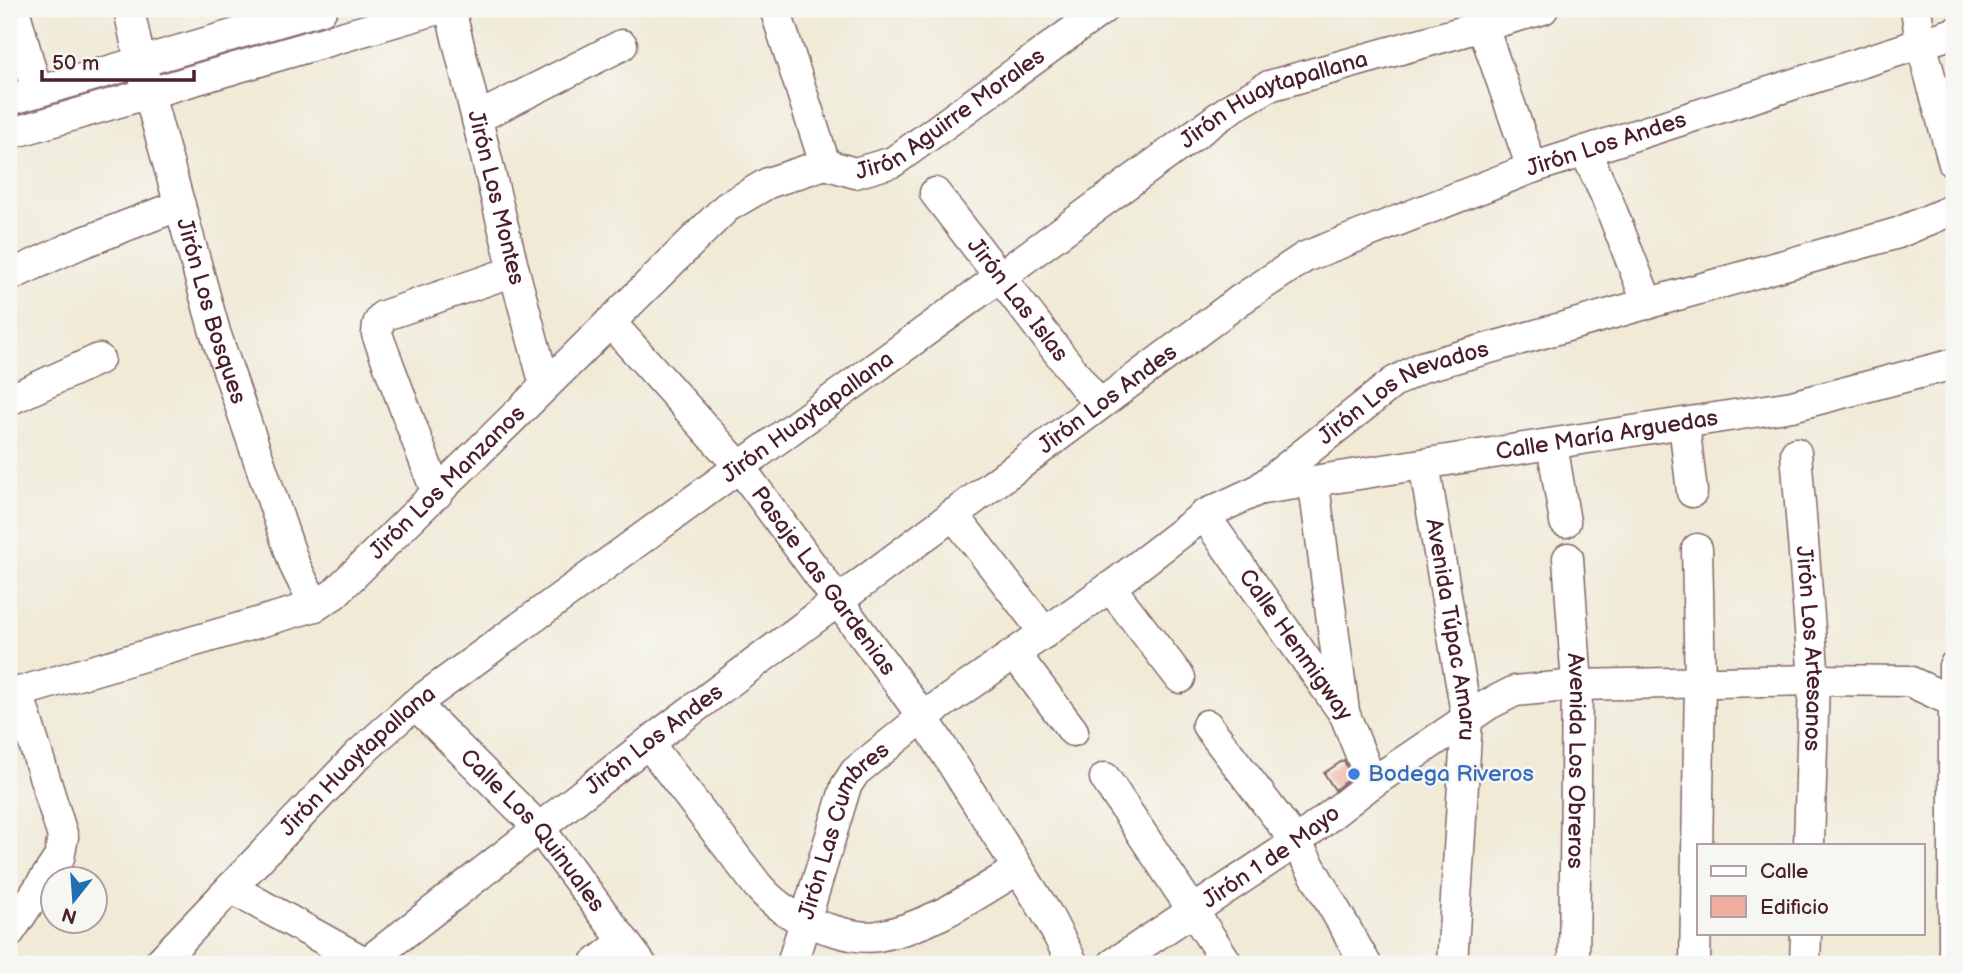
<svg xmlns="http://www.w3.org/2000/svg" width="1963" height="973" font-family="'Balsamiq Sans',sans-serif">
	<rect width="100%" height="100%" fill="#f6f6f2"/>
	<filter id="ink" filterUnits="userSpaceOnUse"><feTurbulence type="fractalNoise" baseFrequency=".0143" numOctaves="2"/><feDisplacementMap in="SourceGraphic" scale="14" xChannelSelector="R" yChannelSelector="G"/><feConvolveMatrix kernelMatrix="1 2 1 2 8 2 1 2 1" color-interpolation-filters="sRGB"/></filter>
	<filter id="wash" filterUnits="userSpaceOnUse"><feTurbulence type="fractalNoise" baseFrequency=".00686" numOctaves="4" result="noise"/><feDisplacementMap in="SourceGraphic" scale="28" xChannelSelector="R" yChannelSelector="G"/><feGaussianBlur stdDeviation="1.57" result="paint"/><feColorMatrix in="noise" values="0 0 0 0 0 0 0 0 0 0 0 0 0 0 0 0 0 1.4 0 .05"/><feComposite in="paint" operator="in"/></filter>
	<g filter="url(#wash)">
		<rect width="100%" height="100%" fill="#f0ead6"/>
		<g id="blocks">
			<!-- building -->
			<path fill="#edae9f" d="M1344,760L1351,777L1335,790L1324,773Z"/>
		</g>
	</g>
	<g filter="url(#ink)">
		<use href="#blocks" fill-opacity="0" stroke="#846667" stroke-width="2"/>
		<g fill="none" stroke-linecap="round" stroke-linejoin="round">
			<defs>
				<g id="minor">
					<path d="M14,9L37,92"/>
					<path id="s1" d="M129,9L140,62L215,332L295,566L315,606"/>
					<path id="s2" d="M450,9L514,271L545,385"/>
					<path d="M775,9L825,164"/>
					<path d="M1916,9L1921,43L1954,164"/>
					<path d="M1477,10L1532,168"/>
					<path d="M9,100L322,9"/>
					<path d="M477,118L622,45"/>
					<path d="M9,134L438,9"/>
					<path d="M1585,151L1606,196L1648,304"/>
					<path id="s3" d="M825,164L855,173L893,162L1103,9"/>
					<path id="s4" d="M935,193L1099,405"/>
					<path d="M9,276L79,244L180,205"/>
					<path id="s5" d="M610,322L739,466L923,717L1047,914L1073,964"/>
					<path d="M9,400L99,359"/>
					<path d="M1684,424L1692,492"/>
					<path d="M1552,444L1565,522"/>
					<path id="s6" d="M1796,453L1814,680L1809,845"/>
					<path id="s7" d="M1424,464L1467,719L1452,964"/>
					<path id="s8" d="M1263,489L1792,406L1954,364"/>
					<path d="M1315,493L1344,711"/>
					<path d="M437,494L377,334L378,324L383,316L514,271"/>
					<path d="M953,514L1045,633"/>
					<path id="s9" d="M1204,515L1345,715L1372,783"/>
					<path id="s10" d="M1568,558L1577,685L1574,964"/>
					<path d="M1110,587L1180,678"/>
					<path d="M1015,654L1073,731"/>
					<path id="s11" d="M9,695L315,606L334,594L727,207L768,183L825,164"/>
					<path id="s12" d="M415,704L539,828L641,964"/>
					<path d="M1207,725L1296,842L1366,964"/>
					<path d="M648,743L758,886C777,908 797,920 825,928C842,933 860,939 878,936C930,927 974,896 1018,869"/>
					<path d="M1105,778L1228,964"/>
					<path d="M231,888L368,964"/>
					<path d="M9,933L59,858L63,837L18,692"/>
					<path id="s13" d="M158,964L358,755L415,704L1231,108L1269,86L1543,9"/>
					<path id="s14" d="M365,964L648,743L1240,300L1305,257L1532,168L1954,33"/>
					<path d="M595,964L624,941"/>
					<path id="s15" d="M792,964L846,786L855,772L923,717L1116,583L1204,515L1258,490L1394,382L1422,367L1898,233L1954,209"/>
					<path id="s16" d="M1113,964L1296,842L1372,783L1489,704L1515,691L1577,685L1814,680L1909,681L1954,702"/>
					<path d="M1695,964L1700,683L1697,549"/>
					<path d="M1805,964L1806,933"/>
					<path d="M1954,964V666"/>
				</g>
			</defs>
			<!-- minor casing -->
			<use href="#minor" stroke="#846667" stroke-width="33"/>
			<!-- minor -->
			<use href="#minor" stroke="#fff" stroke-width="30"/>
		</g>
	</g>
	<!-- markers -->
	<circle fill="#3f7fe0" stroke="#f6f6f2" stroke-width="2.5" cx="1354" cy="774" r="7"/>
	<g text-anchor="middle" dominant-baseline="central" stroke-width="5" stroke-linejoin="round" paint-order="stroke">
		<!-- street labels -->
		<g font-size="23" fill="#4a1f2b" stroke="#f6f6f2">
			<text stroke="none"><textPath href="#s13" startOffset="1419">Jirón Huaytapallana</textPath></text>
			<text stroke="none"><textPath href="#s3" startOffset="144">Jirón Aguirre Morales</textPath></text>
			<text stroke="none"><textPath href="#s14" startOffset="1498">Jirón Los Andes</textPath></text>
			<text stroke="none"><textPath href="#s2" startOffset="194">Jirón Los Montes</textPath></text>
			<text stroke="none"><textPath href="#s4" startOffset="135">Jirón Las Islas</textPath></text>
			<text stroke="none"><textPath href="#s1" startOffset="313">Jirón Los Bosques</textPath></text>
			<text stroke="none"><textPath href="#s15" startOffset="873">Jirón Los Nevados</textPath></text>
			<text stroke="none"><textPath href="#s14" startOffset="933">Jirón Los Andes</textPath></text>
			<text stroke="none"><textPath href="#s13" startOffset="852">Jirón Huaytapallana</textPath></text>
			<text stroke="none"><textPath href="#s8" startOffset="348">Calle María Arguedas</textPath></text>
			<text stroke="none"><textPath href="#s11" startOffset="500">Jirón Los Manzanos</textPath></text>
			<text stroke="none"><textPath href="#s5" startOffset="336">Pasaje Las Gardenias</textPath></text>
			<text stroke="none"><textPath href="#s7" startOffset="168">Avenida Túpac Amaru</textPath></text>
			<text stroke="none"><textPath href="#s9" startOffset="159">Calle Henmigway</textPath></text>
			<text stroke="none"><textPath href="#s6" startOffset="196">Jirón Los Artesanos</textPath></text>
			<text stroke="none"><textPath href="#s14" startOffset="366">Jirón Los Andes</textPath></text>
			<text stroke="none"><textPath href="#s10" startOffset="203">Avenida Los Obreros</textPath></text>
			<text stroke="none"><textPath href="#s13" startOffset="285">Jirón Huaytapallana</textPath></text>
			<text stroke="none"><textPath href="#s12" startOffset="173">Calle Los Quinuales</textPath></text>
			<text stroke="none"><textPath href="#s15" startOffset="145">Jirón Las Cumbres</textPath></text>
			<text stroke="none"><textPath href="#s16" startOffset="191">Jirón 1 de Mayo</textPath></text>
		</g>
		<!-- shop labels -->
		<g font-size="23" fill="#366cbe" stroke="#f6f6f2" text-anchor="start">
			<text x="1368" y="774">Bodega Riveros</text>
		</g>
	</g>
	<!-- margin -->
	<rect width="1963" height="973" fill="none" stroke="#f6f6f2" stroke-width="35"/>
	<!-- legend -->
	<rect x="1697" y="844" width="228" height="91" fill="#f6f6f2" stroke="#b1a0a2" stroke-width="2"/>
	<rect x="1711" y="866" width="35" height="10" fill="#ffffff" stroke="#b1a0a2" stroke-width="2"/>
	<text x="1760" y="878" font-size="21" fill="#4a1f2b">Calle</text>
	<rect x="1711" y="896" width="35" height="21" fill="#edae9f" stroke="#b1a0a2" stroke-width="2"/>
	<text x="1760" y="914" font-size="21" fill="#4a1f2b">Edificio</text>
	<!-- north arrow -->
	<g transform="translate(74 900) rotate(197)"><circle r="33" fill="#f6f6f2" stroke="#b1a0a2" stroke-width="2"/>
	<path d="M0-5L12 26L0 18L-12 26Z" fill="#1f6fb2"/>
	<text y="-10" font-size="19" font-weight="bold" text-anchor="middle" fill="#4a1f2b">N</text>
	</g>
	<!-- scale -->
	<path d="M42 70v10h152v-10" fill="none" stroke="#4a1f2b" stroke-width="3.5"/>
	<text x="52" y="70" font-size="21" fill="#4a1f2b" stroke="#f6f6f2" stroke-width="5" paint-order="stroke">50 m</text>
</svg>
